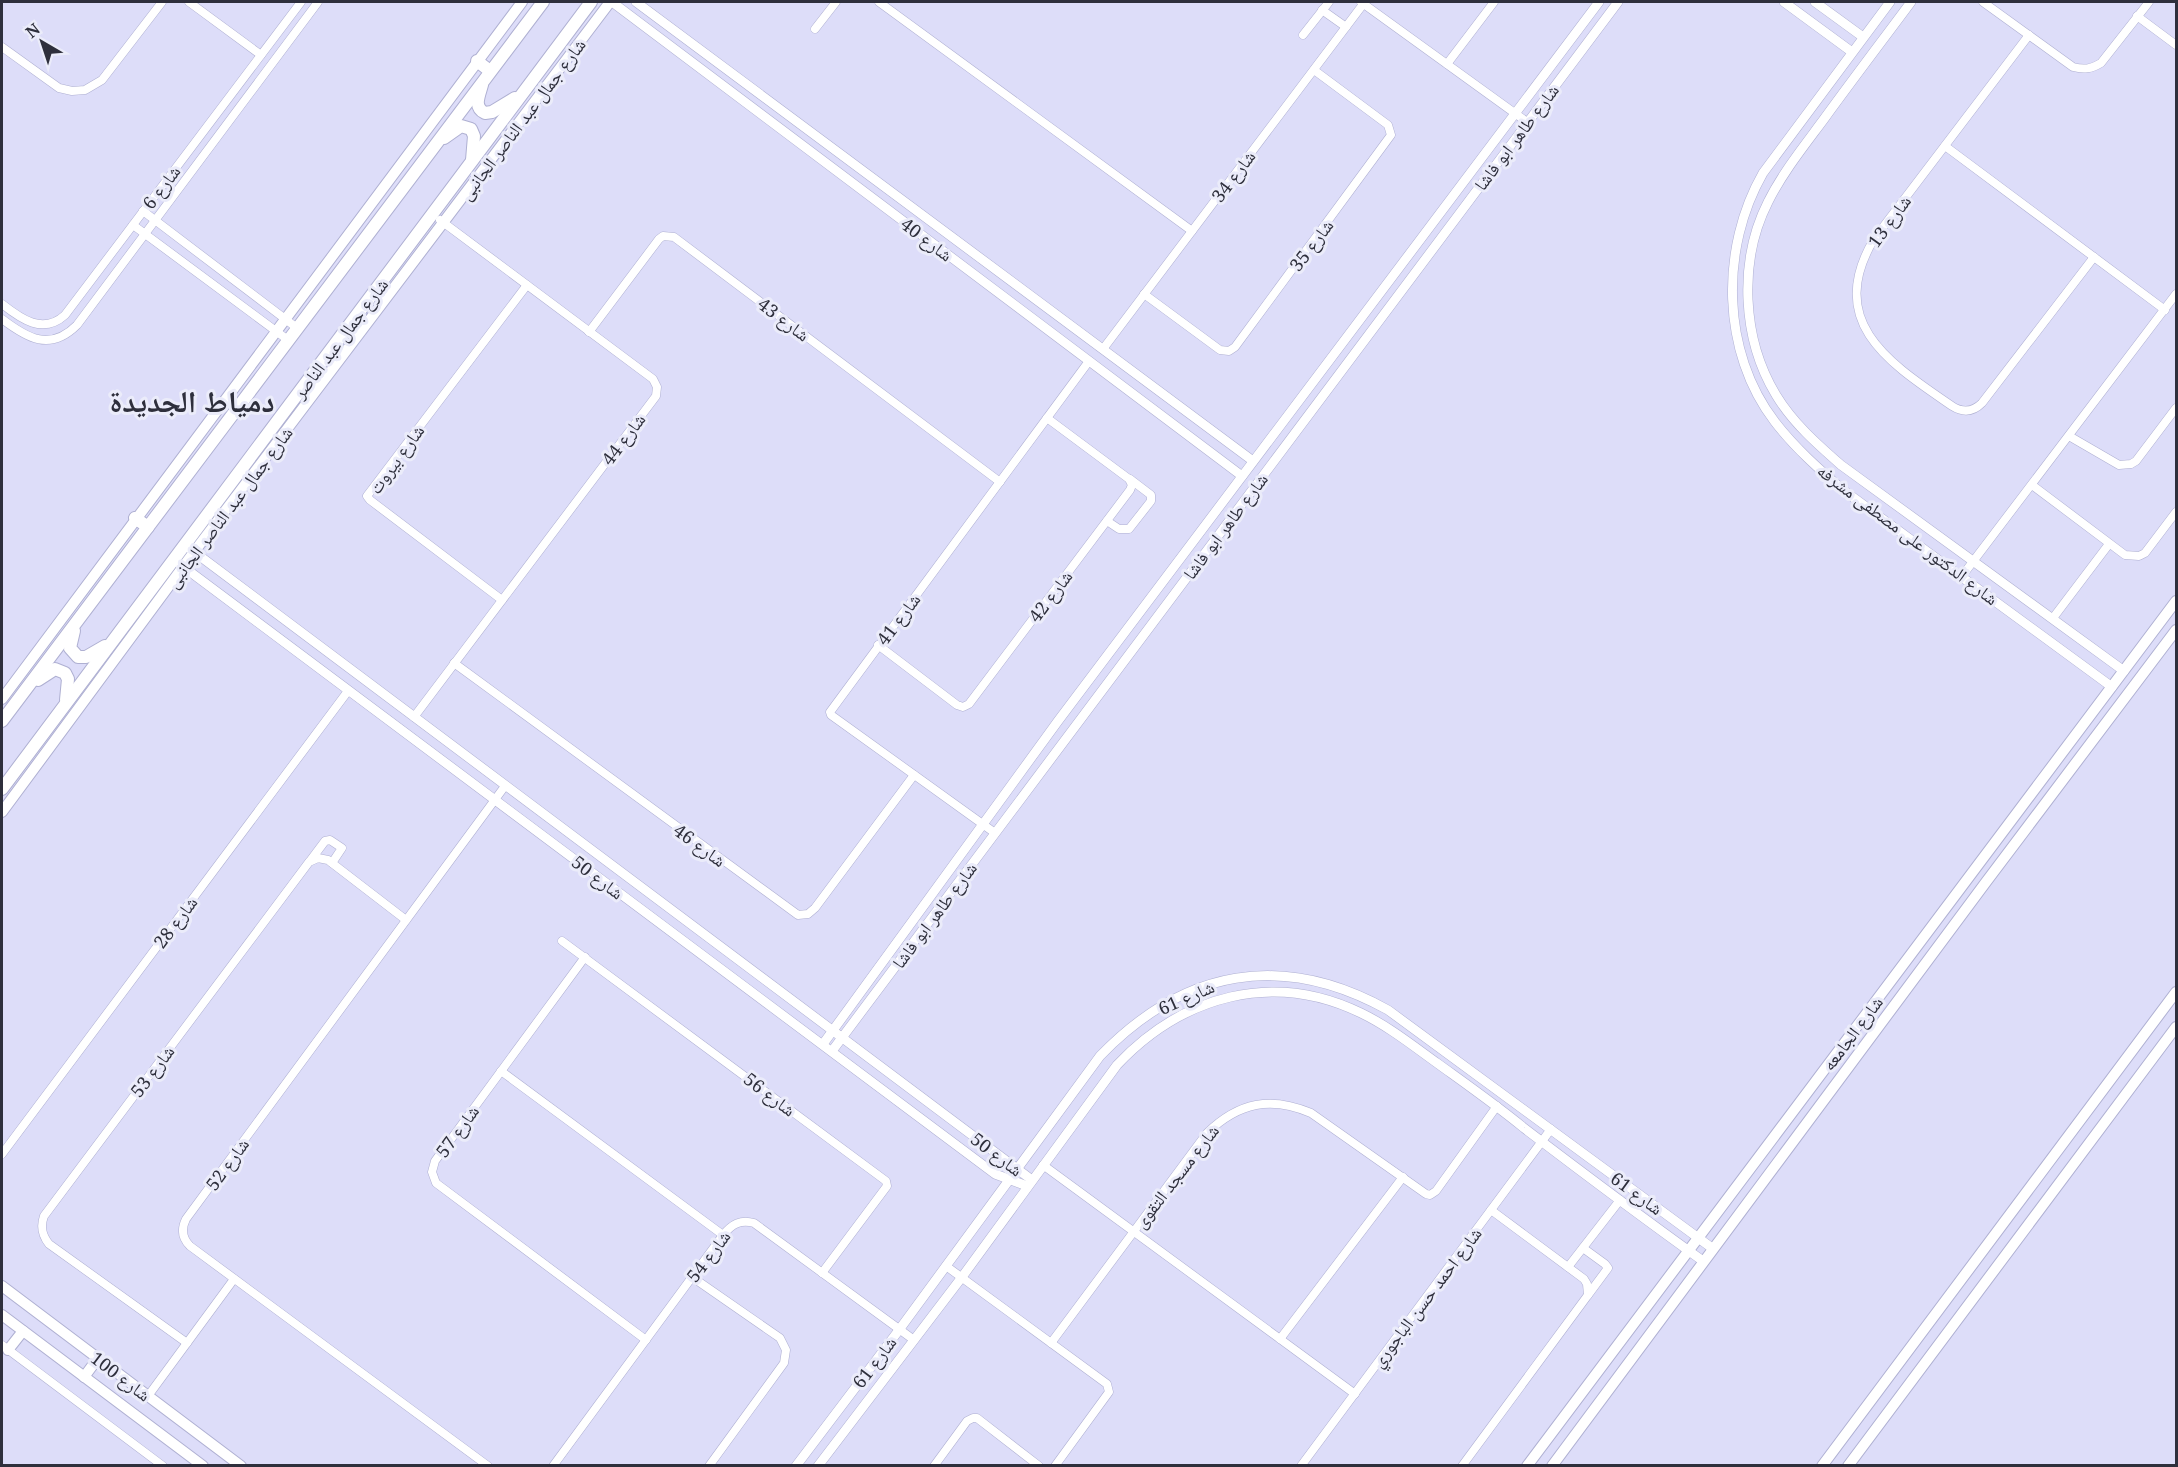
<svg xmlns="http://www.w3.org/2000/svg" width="2178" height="1467" font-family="'Noto Serif','Noto Naskh Arabic',serif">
	<rect width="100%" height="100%" fill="#ddddf9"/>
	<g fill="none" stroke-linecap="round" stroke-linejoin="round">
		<defs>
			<g id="minor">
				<path d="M189,2L261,55"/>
				<path d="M879,2L1192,231"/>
				<path d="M1361,2L1527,122"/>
				<path d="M1983,2L2073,67C2084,70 2091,69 2101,63L2149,2"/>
				<path d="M1322,10L1346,27"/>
				<path d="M2137,16L2176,45"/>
				<path d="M815,29L836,2"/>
				<path d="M1303,35L1329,2"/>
				<path d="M2029,35L1874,239C1824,323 1891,364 1952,406C1963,413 1973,412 1982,403L2094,257"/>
				<path d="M2,47L59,88L72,91L85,90L102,80L162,2"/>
				<path d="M1447,64L1494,2"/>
				<path d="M1945,146L2165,310"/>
				<path d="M143,211L297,328"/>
				<path d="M133,225L288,340"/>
				<path d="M1144,294L1220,350L1229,351L1235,347L1391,135L1388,125L1314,70"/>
				<path d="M2,304C21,319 43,335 65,315L301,2"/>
				<path d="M2,319C27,338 50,352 77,325L318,2"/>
				<path d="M589,332L659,239L663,236L674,237L1000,482"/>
				<path d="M1103,349L1364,3"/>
				<path d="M2069,436L2119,465L2131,464L2136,461L2176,408"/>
				<path d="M2032,485L2125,555L2139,556L2145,553L2176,512"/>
				<path d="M1107,521L1119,529H1129L1151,501V495L1130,479"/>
				<path d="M1962,576L2176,294"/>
				<path d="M502,600L370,500L367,496L527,285"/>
				<path d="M2053,618L2109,544"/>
				<path d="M878,645L957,705L963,707L969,704L1130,490L1132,485L1129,479L1047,418"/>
				<path d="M454,663L798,915L808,914L815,908L914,775"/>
				<path d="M414,717L656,396L657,387L653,379L440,220"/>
				<path d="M995,833L831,715L830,712L1089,361"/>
				<path d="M310,861L325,841L330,840L342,848L332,863"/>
				<path d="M562,941L886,1181L887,1186L822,1273"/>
				<path d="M585,957L435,1161L432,1172L436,1183L646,1340"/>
				<path d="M501,1071L723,1235"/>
				<path d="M2,1154L348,691"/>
				<path d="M1043,1165L1355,1394"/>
				<path d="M1583,1248L1605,1264L1608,1268L1588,1295"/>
				<path d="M946,1266L1107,1384L1109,1392L1055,1466"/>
				<path d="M1568,1267L1620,1200"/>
				<path d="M692,1277L780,1338L786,1350L784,1363L709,1466"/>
				<path d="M1280,1339L1403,1177"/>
				<path d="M187,1343L49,1244C42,1235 40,1227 44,1216L309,862L318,858L328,860L406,920"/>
				<path d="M1051,1343L1207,1133C1239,1102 1271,1096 1311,1113L1426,1194L1430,1195L1436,1191L1497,1106"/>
				<path d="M2,1345L163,1466"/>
				<path d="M148,1396L234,1279"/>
				<path d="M488,1466L190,1246C182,1238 181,1229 186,1219L505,786"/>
				<path d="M553,1466L723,1235C732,1224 741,1219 754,1223L914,1340"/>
				<path d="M934,1466L967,1421L973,1418H977L1039,1466"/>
				<path d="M1301,1466L1551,1129"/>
				<path d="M1462,1466L1588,1295L1587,1284L1584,1279L1491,1210"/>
			</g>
			<g id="tertiary">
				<path d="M612,2L1242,476"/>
				<path d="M636,2L1253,461"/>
				<path d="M1784,2L1852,52"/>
				<path d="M1815,2L1863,37"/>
				<path d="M1890,2L1763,173C1720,248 1721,352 1775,422C1795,448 1819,469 1843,490L2112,687"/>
				<path d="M1911,2C1882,41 1853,79 1824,119C1804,146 1783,172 1768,202C1738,261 1742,339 1776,395C1793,423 1817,444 1841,465L2124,671"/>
				<path d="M189,548L1032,1180"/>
				<path d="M177,562L995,1174L1027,1186"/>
				<path d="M823,1044L1058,721L1599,2"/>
				<path d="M832,1051L1618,2"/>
				<path d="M796,1466L899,1330L1100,1056C1184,969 1282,951 1388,1010L1712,1248"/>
				<path d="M818,1466L962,1277L1117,1065C1182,996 1273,970 1361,1013C1388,1026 1412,1045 1437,1063C1466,1084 1496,1105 1524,1128C1583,1173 1643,1218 1703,1261"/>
			</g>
			<g id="secondary">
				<path d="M2,699L522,2"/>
				<path d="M2,812L194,552L610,2"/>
				<path d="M2,1286L241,1466"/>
				<path d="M2,1315L203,1466"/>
				<path d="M8,1350L23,1331"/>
				<path d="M84,1377L98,1358"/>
				<path d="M1527,1466L2176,601"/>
				<path d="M1552,1466L1986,882L2176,630"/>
				<path d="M1822,1466L2176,992"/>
				<path d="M1848,1466L2176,1027"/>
			</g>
			<g id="primary">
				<path d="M477,61L490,71"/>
				<path d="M482,85C479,96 473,107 485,113L492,112L515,98"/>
				<path d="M444,138L461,126L471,129L474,136L472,160"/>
				<path d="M135,518L148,527"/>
				<path d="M74,631L70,648L78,657H86L105,646"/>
				<path d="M38,680L55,669L65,673L68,679L66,700"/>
				<path d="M2,721L543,2"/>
				<path d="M2,789L591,2"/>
			</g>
		</defs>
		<!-- minor casing -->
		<use href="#minor" stroke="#afb0d2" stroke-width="9"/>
		<!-- tertiary casing -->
		<use href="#tertiary" stroke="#afb0d2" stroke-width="10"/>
		<!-- secondary casing -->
		<use href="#secondary" stroke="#afb0d2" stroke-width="12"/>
		<!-- primary casing -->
		<use href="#primary" stroke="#afb0d2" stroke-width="14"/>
		<!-- minor -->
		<use href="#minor" stroke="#fff" stroke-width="8"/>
		<!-- tertiary -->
		<use href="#tertiary" stroke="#fff" stroke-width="9"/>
		<!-- secondary -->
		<use href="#secondary" stroke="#fff" stroke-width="10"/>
		<!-- primary -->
		<use href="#primary" stroke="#fff" stroke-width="12"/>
	</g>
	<g text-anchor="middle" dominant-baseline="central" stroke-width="6" stroke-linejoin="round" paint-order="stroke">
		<!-- street labels -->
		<g font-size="18" fill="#2e2f3c" stroke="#ebecfa">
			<text transform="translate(522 119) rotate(-53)">شارع جمال عبد الناصر الجانبى</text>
			<text transform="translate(1516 137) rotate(-53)">شارع طاهر ابو فاشا</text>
			<text transform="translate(1233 176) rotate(-53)">شارع 34</text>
			<text transform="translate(161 187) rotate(-53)">شارع 6</text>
			<text transform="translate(1889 221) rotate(-54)">شارع 13</text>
			<text transform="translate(927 239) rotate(37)">شارع 40</text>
			<text transform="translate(1311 245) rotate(-53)">شارع 35</text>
			<text transform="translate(784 319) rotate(37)">شارع 43</text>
			<text transform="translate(340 338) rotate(-53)">شارع جمال عبد الناصر</text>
			<text transform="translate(623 439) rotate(-53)">شارع 44</text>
			<text transform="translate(396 459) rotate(-54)">شارع بيروت</text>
			<text transform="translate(229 507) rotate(-53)">شارع جمال عبد الناصر الجانبى</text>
			<text transform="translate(1225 526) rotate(-53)">شارع طاهر ابو فاشا</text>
			<text transform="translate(1908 534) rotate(37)">شارع الدكتور على مصطفى مشرفه</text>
			<text transform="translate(1050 596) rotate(-53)">شارع 42</text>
			<text transform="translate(898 619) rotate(-53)">شارع 41</text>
			<text transform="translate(700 845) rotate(36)">شارع 46</text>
			<text transform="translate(598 877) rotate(37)">شارع 50</text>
			<text transform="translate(934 915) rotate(-53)">شارع طاهر ابو فاشا</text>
			<text transform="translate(175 922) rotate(-53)">شارع 28</text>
			<text transform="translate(1186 997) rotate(-24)">شارع 61</text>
			<text transform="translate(1852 1033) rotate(-53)">شارع الجامعه</text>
			<text transform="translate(152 1071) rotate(-53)">شارع 53</text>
			<text transform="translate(770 1094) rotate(37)">شارع 56</text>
			<text transform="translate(457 1131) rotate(-54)">شارع 57</text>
			<text transform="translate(997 1154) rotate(37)">شارع 50</text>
			<text transform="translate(227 1164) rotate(-54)">شارع 52</text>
			<text transform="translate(1176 1176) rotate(-52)">شارع مسجد التقوى</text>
			<text transform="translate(1637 1193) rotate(36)">شارع 61</text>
			<text transform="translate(708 1256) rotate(-53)">شارع 54</text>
			<text transform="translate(1426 1297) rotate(-53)">شارع احمد حسن الباجوري</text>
			<text transform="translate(874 1362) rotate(-53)">شارع 61</text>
			<text transform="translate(121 1376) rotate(37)">شارع 100</text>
		</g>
		<!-- town labels -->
		<g font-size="30" font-weight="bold" fill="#2e2f3c" stroke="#ebecfa">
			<text x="192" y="400">دمياط الجديدة</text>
		</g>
	</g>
	<!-- border -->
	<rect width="2178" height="1467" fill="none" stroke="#2e2f3c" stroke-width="6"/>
	<!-- north arrow -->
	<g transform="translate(42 42) rotate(321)" stroke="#ebecfa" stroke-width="4.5" paint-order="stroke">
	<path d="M0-4.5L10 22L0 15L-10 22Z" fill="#2e2f3c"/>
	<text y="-9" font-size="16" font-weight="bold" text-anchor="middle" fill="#2e2f3c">N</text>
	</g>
</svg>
